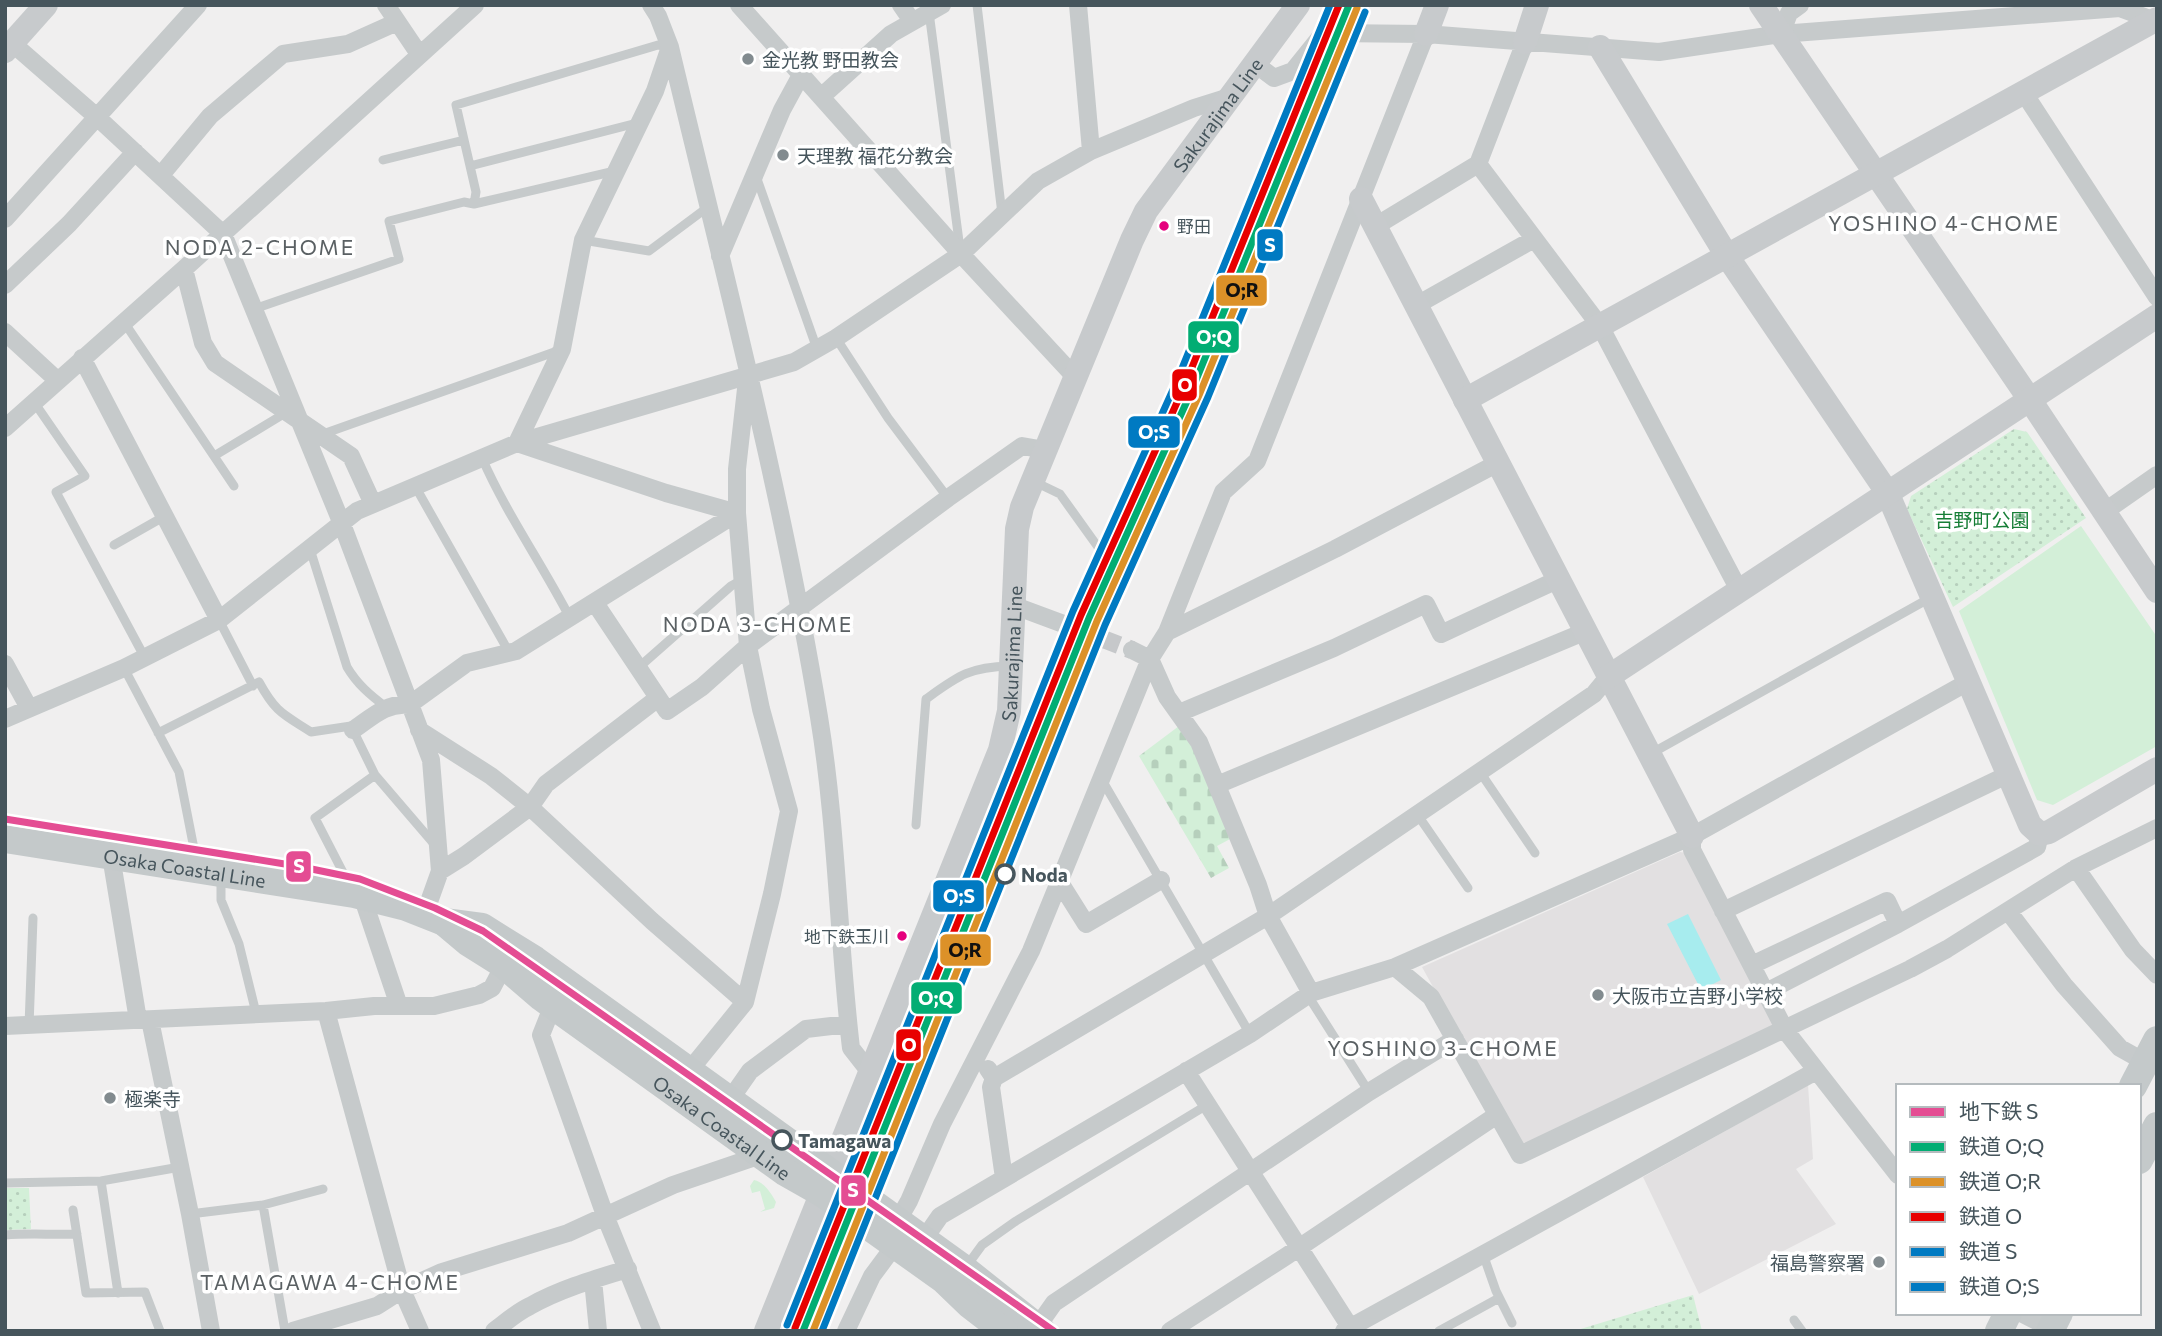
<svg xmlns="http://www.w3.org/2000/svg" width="2162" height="1336" font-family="Commissioner,'Noto Sans JP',sans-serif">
<defs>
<pattern id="cemetery-stones" width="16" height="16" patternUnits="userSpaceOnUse" patternTransform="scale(1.75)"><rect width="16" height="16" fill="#d3efd8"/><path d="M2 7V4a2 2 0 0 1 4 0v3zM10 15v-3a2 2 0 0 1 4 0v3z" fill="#b6cfbc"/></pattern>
<pattern id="park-dots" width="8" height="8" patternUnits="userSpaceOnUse" patternTransform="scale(1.75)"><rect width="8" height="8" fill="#d3efd8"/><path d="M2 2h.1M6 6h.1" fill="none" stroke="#b6cfbc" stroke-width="1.8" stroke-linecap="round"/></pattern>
</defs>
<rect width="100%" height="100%" fill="#f0efef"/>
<path fill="#e2e0e1" d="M1680 852 1686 853 1773 1023 1770 1031 1524 1151 1422 967Z
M1808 1085 1813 1159 1796 1169 1836 1224 1699 1294 1643 1177Z"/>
<path fill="#d3efd8" d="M2081 526 2157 637V746L2053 805 2037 800 1959 611Z
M754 1180C764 1182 771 1193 776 1202L774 1208 760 1212 765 1209 760 1191 752 1193 750 1186Z"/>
<path fill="url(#cemetery-stones)" d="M1179 726 1195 750 1232 838 1217 846 1229 868 1211 878 1139 756Z"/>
<path fill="url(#park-dots)" d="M2014 429 2027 432 2086 518 1953 607 1907 509 1911 496Z
M5 1188H29L31 1229 5 1230Z
M1693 1295 1702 1331H1574Z"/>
<path fill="#a7ecee" d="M1688 914 1721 980 1701 990 1667 924Z"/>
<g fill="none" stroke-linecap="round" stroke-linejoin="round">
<path stroke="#c6c8ca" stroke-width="18" stroke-dasharray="18 9" stroke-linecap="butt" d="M1077 629 1132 650"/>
<path stroke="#c6cacb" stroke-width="9" d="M977 5 1002 214
M929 12 960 249
M383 160 464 140
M470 166 637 123
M756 176 817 349
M474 204 476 192 456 105 658 45 670 47
M583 240 649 251 708 207
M254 309 399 259 389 221 464 202 474 204 615 171
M124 322 234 486
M836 338 888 418 948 498
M34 402 85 476 56 492 145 658
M323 434 560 350
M214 456 287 412
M482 458C506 513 542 564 570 618
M1035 482 1060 494 1098 547
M415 486 509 652
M114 545 165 516
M310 549 347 667C357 684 370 695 386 707
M219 620 253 686
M124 668 179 772 197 864
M638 668 731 586 742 580
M158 733 259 682C276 713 283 714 311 732L351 726 375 775 435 845
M1652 753 1930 598
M1480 772 1535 853
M1102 780 1250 1034
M1417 814 1468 888
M916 825 926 699C958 676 969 667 1010 666
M221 877V900L239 944 256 1013
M351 888 315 818 375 775
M1311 993 1312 1002 1369 1092
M29 1026 33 918
M101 1181 118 1293
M5 1183 101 1181 180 1167
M263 1205 285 1331
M73 1210 86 1293 145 1292 160 1331
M190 1214 263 1205 323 1189
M5 1235C30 1233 52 1235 77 1234
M1483 1254 1496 1291 1512 1323
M966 1267 982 1245 1016 1221 1207 1105
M1794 1320 1802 1331
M1439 1331 1499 1298"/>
<path stroke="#c6cacb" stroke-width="18" d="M386 5 419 54
M651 5 658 16 670 47C723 270 782 492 819 717 837 826 838 938 851 1048L869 1071
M739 5 961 254 1076 378
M901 5 912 21
M1078 5 1091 151
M1781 34 1789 13 1800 5
M12 43 98 118 223 234 342 524 431 760 440 871 425 913
M1252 68 1262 69 1274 78 1293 71 1322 35 1331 33 1426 34 1659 52 1781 34 2120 8 2155 21
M2024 93 2157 297
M821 97 891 34 942 5
M1478 164 1600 326 1739 590
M161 175 210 116 283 54 348 44 397 22
M5 219 198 5
M1374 227 1478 164 1525 42
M720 256 782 110 801 75
M184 269 203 343 215 363 351 456 373 504
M5 285 69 224 135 152
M1415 306 1534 239
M5 332 57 380
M82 358 219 620
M5 428 184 269 475 5
M517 443 562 349 583 240 655 91 670 47
M517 443 666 493 737 513
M2104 512 2157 475
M595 603 667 711 702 687 748 646 948 498 1022 446 1045 450
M1015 606 1077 629
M1167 632 1335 549 1498 463
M1132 650 1150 659 1167 697 1199 742 1258 885 1268 916 1311 993
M5 664 29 708
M1179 713 1334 648 1426 604 1441 634 1557 580
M5 719 124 668 219 620 357 511 517 443 794 362 836 338 961 254 1038 181 1091 151 1194 108 1229 97
M353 730C371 718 386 702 409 705L467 663 516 651 737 513
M419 730 491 776 530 807 652 921 745 1002
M1217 785 1584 632
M1692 836V850L1785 1030 1898 1175
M111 856 138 1020
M2076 868 2133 950 2157 975
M440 871 464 856 530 807 546 784 658 698
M1059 881 1086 924 1161 880
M362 896 399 1006
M1723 911 2007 775
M2008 911 2064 985 2120 1048 2145 1062
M1752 965 1887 901 1898 924
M1395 967 1431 997 1520 1155 1910 969 1947 949 2076 868 2157 828
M1766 992 1898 924 2037 847 2040 834
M553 1005 541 1035 606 1218 652 1331
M326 1011 402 1290 420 1331
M150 1020 190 1214 211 1331
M5 1026 326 1011 374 1006H434L479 995 492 988 504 965
M988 1069 994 1078 991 1087 1004 1178
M689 1071 745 1002 772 894 789 811 761 709 748 646 737 513V469L746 389
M1186 1071 1350 1327
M994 1078 1268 916 1594 694 1608 677
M729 1101 750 1071 806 1029 848 1024
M898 1220 909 1201 942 1124 1031 951 1150 659 1167 632 1223 492 1257 461 1426 34
M924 1239 940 1216 1250 1034 1311 993 1395 967 1692 836 1968 682
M593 1280 598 1331
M2021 1313 2056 1331
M293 1331 377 1306 402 1290 442 1272 568 1233 673 1185 761 1155
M494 1331C506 1322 517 1312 530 1306 560 1289 595 1279 628 1269
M846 1331 872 1276 895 1245
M1037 1331V1327L1054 1303 1369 1092 1455 1039
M1170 1331 1285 1257 1497 1115
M1344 1331 1816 1071"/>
<g stroke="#c7cacc" stroke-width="24">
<path d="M1761 5 2030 400 2157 591"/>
<path d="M1426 34 1437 5"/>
<path d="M1525 42 1537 5"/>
<path d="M1600 47 1727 256 1887 492 2030 825 2040 834 2049 832 2157 769"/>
<path d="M5 51 46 5"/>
<path d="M1361 199 1692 836"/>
<path d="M1465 400 2157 19"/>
<path d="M1608 677 2157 316"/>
<path id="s1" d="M766 1331 1000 750 1009 711 1017 529 1022 507 1132 240 1146 211 1298 5"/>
</g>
<g stroke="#c4c9ca" stroke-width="28">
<path id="s2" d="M5 839 354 894 406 907 444 922 482 927 535 960 959 1265 1042 1331"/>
<path id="s3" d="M444 922 469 943 504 965 541 997 761 1155 785 1172 822 1193 943 1279 970 1305 1004 1331"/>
<path d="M2133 1086 2157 1040"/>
<path d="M2139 1160 2157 1126"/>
<path d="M1999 1331 2008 1313"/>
<path d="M2050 1331 2059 1313"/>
</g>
<g stroke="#fff" stroke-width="12">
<path id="rail-1" d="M803 1331 1089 618 1192 390 1349 5"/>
</g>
<g stroke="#fff" stroke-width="12">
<path id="rail-2" d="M813 1331 1097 621 1200 393 1357 8"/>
</g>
<g stroke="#fff" stroke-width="12">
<path id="rail-3" d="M795 1328 1081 615 1184 387 1339 5"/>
</g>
<g stroke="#fff" stroke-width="12">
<path id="rail-4" d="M822 1331 1105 625 1208 397 1365 12"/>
</g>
<g stroke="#fff" stroke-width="12">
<path id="rail-5" d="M787 1325 1073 611 1176 383 1330 5"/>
</g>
<use href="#rail-1" stroke="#02ad73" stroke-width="7"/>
<use href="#rail-2" stroke="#dc9128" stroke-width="7"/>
<use href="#rail-3" stroke="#e80000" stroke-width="7"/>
<use href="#rail-4" stroke="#007ac2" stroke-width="7"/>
<use href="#rail-5" stroke="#007ac2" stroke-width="7"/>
<g stroke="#fff" stroke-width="12">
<path id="metro-1" d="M5 819 297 866 360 879 435 908 483 931 1054 1331"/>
</g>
<use href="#metro-1" stroke="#e44d93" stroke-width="7"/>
</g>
<g fill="#828b8f" stroke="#fff" stroke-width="2.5">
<circle cx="748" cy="59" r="7"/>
<circle cx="783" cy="155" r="7"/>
<circle cx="1598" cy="995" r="7"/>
<circle cx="110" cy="1098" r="7"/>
<circle cx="1879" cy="1262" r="7"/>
</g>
<g fill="#e5007d" stroke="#fff" stroke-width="2.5">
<circle cx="1164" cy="226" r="6"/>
<circle cx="902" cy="936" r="6"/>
</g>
<g fill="#fff" stroke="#46555c" stroke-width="3.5">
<circle cx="1005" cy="874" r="9"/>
<circle cx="782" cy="1140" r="9"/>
</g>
<g text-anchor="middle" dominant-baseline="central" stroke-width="7" stroke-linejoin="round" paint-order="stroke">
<g font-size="17" fill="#46555c" stroke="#fff" text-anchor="start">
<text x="1177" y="226">野田</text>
<text x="889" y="936" text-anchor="end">地下鉄玉川</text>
</g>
<g font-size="19" fill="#46555c" stroke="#fff" text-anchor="start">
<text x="762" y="59">金光教 野田教会</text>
<text x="797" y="155">天理教 福花分教会</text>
<text x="1612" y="995">大阪市立吉野小学校</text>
<text x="124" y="1098">極楽寺</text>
<text x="1865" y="1262" text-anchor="end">福島警察署</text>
</g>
<g font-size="19" fill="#46555c" stroke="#fff">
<text stroke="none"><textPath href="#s1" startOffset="1312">Sakurajima Line</textPath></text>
<text stroke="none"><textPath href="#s1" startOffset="724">Sakurajima Line</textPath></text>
<text stroke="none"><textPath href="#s2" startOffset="182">Osaka Coastal Line</textPath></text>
<text stroke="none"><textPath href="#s3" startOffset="346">Osaka Coastal Line</textPath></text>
</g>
<g font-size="19" fill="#167e36" stroke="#fff">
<text x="1982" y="519">吉野町公園</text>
</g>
<g font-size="19" font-weight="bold" fill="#46555c" stroke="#fff" text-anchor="start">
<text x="1021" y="874">Noda</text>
<text x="798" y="1140">Tamagawa</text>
</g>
<g font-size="21" letter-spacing="2" fill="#5a6063" stroke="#fff">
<text x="1944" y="222">YOSHINO 4-CHOME</text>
<text x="260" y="246">NODA 2-CHOME</text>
<text x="758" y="623">NODA 3-CHOME</text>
<text x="1443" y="1047">YOSHINO 3-CHOME</text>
<text x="330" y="1281">TAMAGAWA 4-CHOME</text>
</g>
</g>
<g stroke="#fff" stroke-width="2.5">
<rect x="1256" y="228" width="28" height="34" rx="7" fill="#007ac2"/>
<rect x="1215" y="274" width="53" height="33" rx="7" fill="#dc9128"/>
<rect x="1187" y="320" width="53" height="34" rx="7" fill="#02ad73"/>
<rect x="1171" y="368" width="27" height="34" rx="7" fill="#e80000"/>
<rect x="1127" y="415" width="54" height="34" rx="7" fill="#007ac2"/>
<rect x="285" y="850" width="27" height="33" rx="7" fill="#e44d93"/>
<rect x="932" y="879" width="53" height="34" rx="7" fill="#007ac2"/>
<rect x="939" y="933" width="53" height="34" rx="7" fill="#dc9128"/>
<rect x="910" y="981" width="53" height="34" rx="7" fill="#02ad73"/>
<rect x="895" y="1028" width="27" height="34" rx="7" fill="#e80000"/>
<rect x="840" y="1174" width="27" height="33" rx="7" fill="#e44d93"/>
</g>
<g font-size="19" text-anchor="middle" font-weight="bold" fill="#fff">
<text x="1270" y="252">S</text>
<text x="1214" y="344">O;Q</text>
<text x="1185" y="392">O</text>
<text x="1154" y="439">O;S</text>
<text x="299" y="873">S</text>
<text x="959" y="903">O;S</text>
<text x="936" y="1005">O;Q</text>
<text x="909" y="1052">O</text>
<text x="853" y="1197">S</text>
</g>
<g font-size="19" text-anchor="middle" font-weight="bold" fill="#111">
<text x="1242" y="297">O;R</text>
<text x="965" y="957">O;R</text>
</g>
<rect width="2162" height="1336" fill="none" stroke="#46555c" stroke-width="14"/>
<rect x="1896" y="1084" width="245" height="231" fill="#ffffff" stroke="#b5bbbe" stroke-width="2"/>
<rect x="1910" y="1107" width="35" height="10" fill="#e44d93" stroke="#b5bbbe" stroke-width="2"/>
<text x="1959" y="1119" font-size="21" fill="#46555c">地下鉄 S</text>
<rect x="1910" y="1142" width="35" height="10" fill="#02ad73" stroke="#b5bbbe" stroke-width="2"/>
<text x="1959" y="1154" font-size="21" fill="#46555c">鉄道 O;Q</text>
<rect x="1910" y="1177" width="35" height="10" fill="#dc9128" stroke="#b5bbbe" stroke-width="2"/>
<text x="1959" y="1189" font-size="21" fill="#46555c">鉄道 O;R</text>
<rect x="1910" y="1212" width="35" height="10" fill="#e80000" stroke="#b5bbbe" stroke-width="2"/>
<text x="1959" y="1224" font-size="21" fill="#46555c">鉄道 O</text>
<rect x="1910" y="1247" width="35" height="10" fill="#007ac2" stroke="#b5bbbe" stroke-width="2"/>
<text x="1959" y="1259" font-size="21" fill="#46555c">鉄道 S</text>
<rect x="1910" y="1282" width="35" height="10" fill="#007ac2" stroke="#b5bbbe" stroke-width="2"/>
<text x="1959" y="1294" font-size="21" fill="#46555c">鉄道 O;S</text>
</svg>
